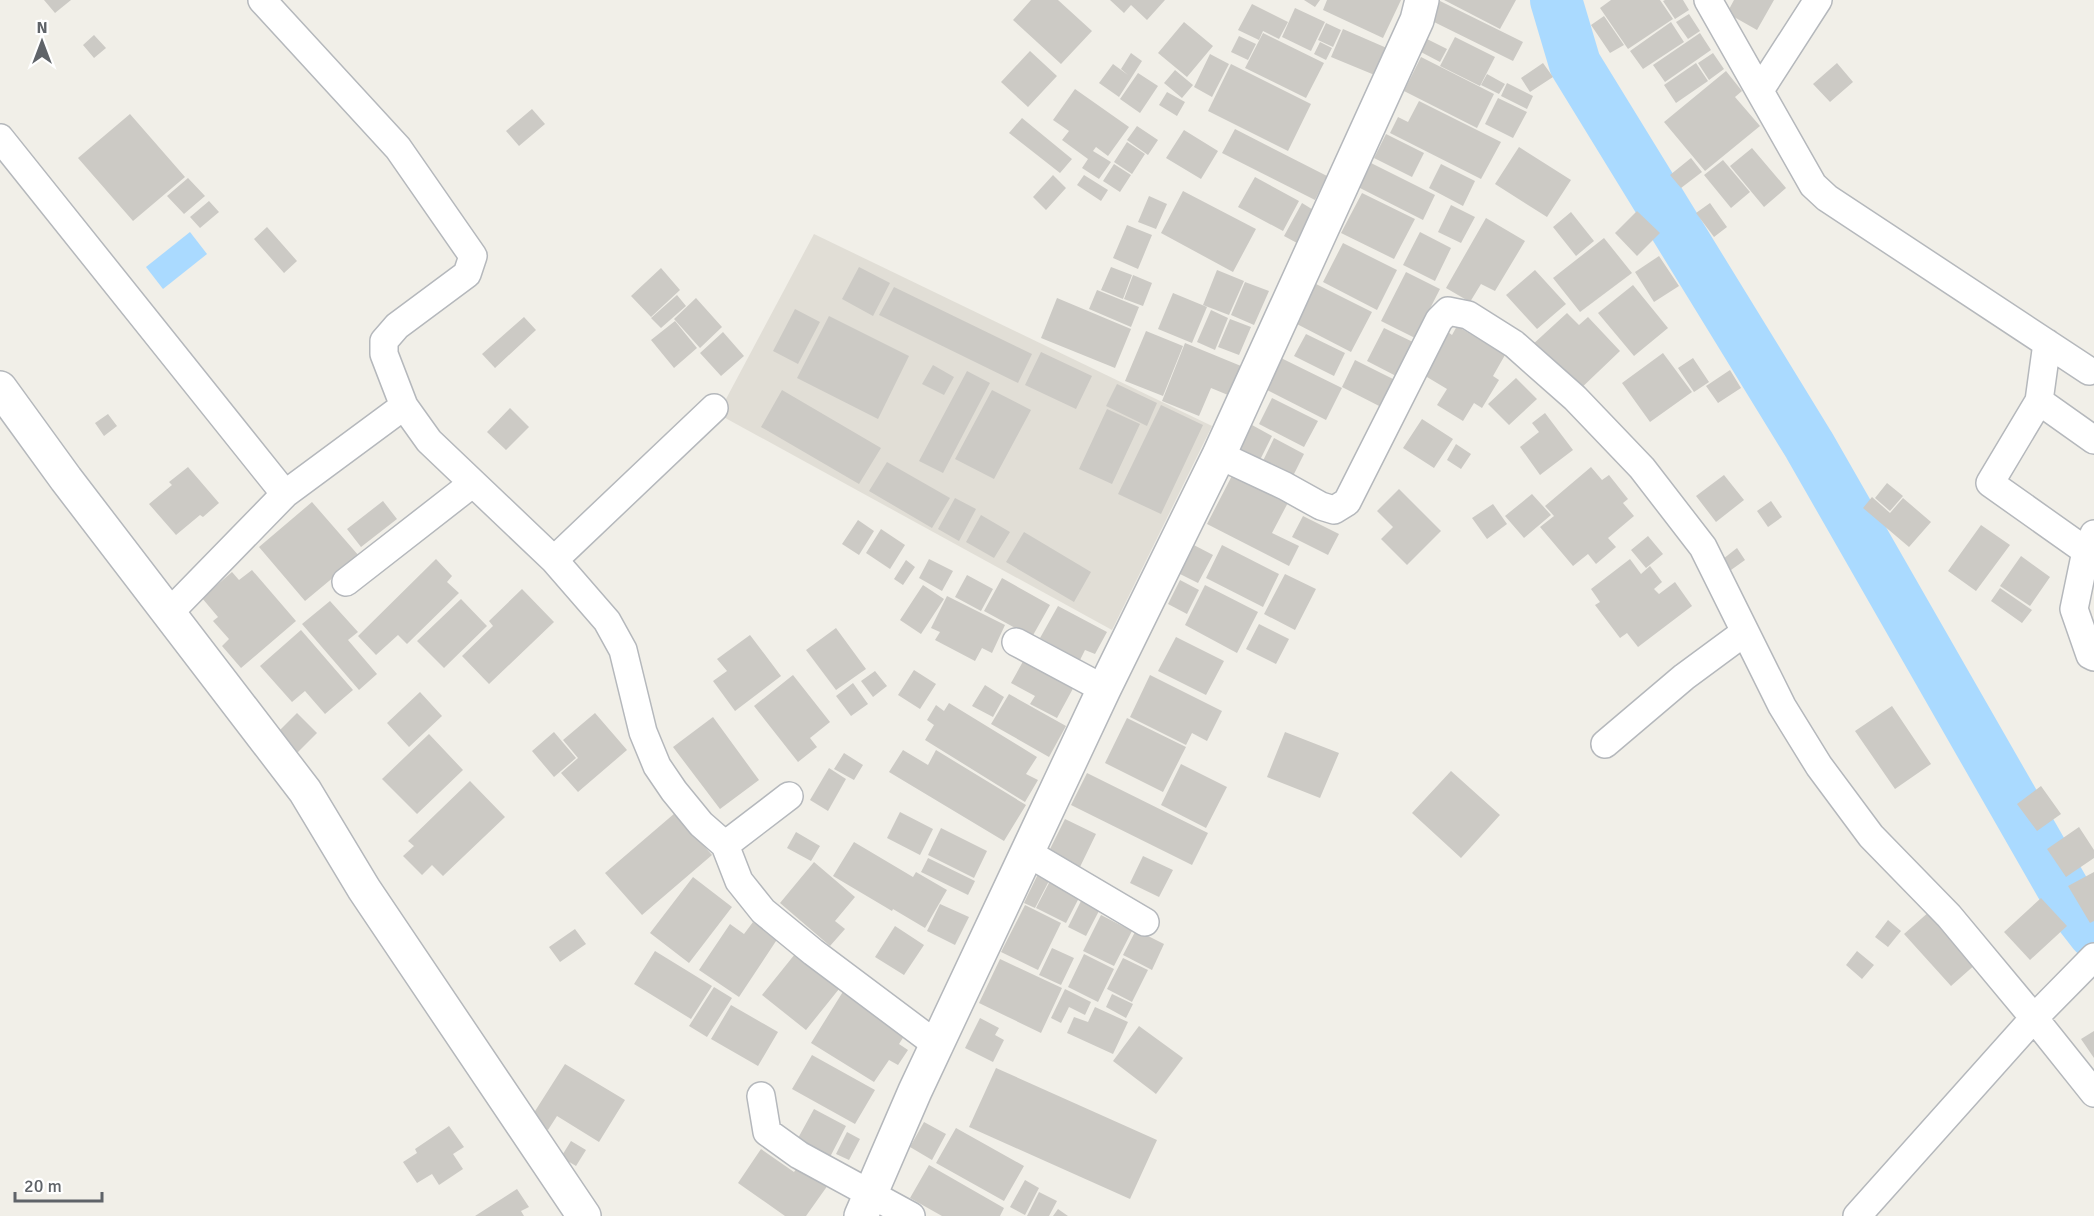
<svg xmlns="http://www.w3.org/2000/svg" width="2094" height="1216" font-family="Signika,sans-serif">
<rect width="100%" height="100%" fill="#f1efe8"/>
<path fill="#e1ded6" d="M814 234 1212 426 1112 630 718 414Z"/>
<path fill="#aadaff" d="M190 232 207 254 163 289 146 267Z"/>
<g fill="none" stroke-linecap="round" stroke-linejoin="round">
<path stroke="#aadaff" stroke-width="52" d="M1556 0 1575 64 1809 445 2073 906 2094 933"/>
</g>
<path fill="#cccac5" d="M44 0H71L55 13Z
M1031 0H1058L1092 31 1061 64 1013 20Z
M1110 0H1165L1147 20 1131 5 1124 13Z
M1304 0H1320L1315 7Z
M1327 0H1401L1383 38 1323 10Z
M1444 0H1516L1500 29Z
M1611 0H1660L1673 19 1628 49 1600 8Z
M1665 0H1683L1689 10 1675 19 1663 1Z
M1734 0H1774L1757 30 1727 13Z
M1440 1 1523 42 1513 61 1430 20Z
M1252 4 1288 22 1279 39 1263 31 1259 40 1238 30Z
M1295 8 1325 22 1311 51 1282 37Z
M1689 14 1700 31 1688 39 1676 22Z
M1604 16 1624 45 1610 53 1591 25Z
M1184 22 1213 46 1187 77 1158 53Z
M1671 22 1684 42 1643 69 1630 51Z
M1326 23 1341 30 1333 47 1318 40Z
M1343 29 1389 49 1377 76 1331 57Z
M1263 33 1324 63 1306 98 1245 68Z
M1700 33 1711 50 1665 82 1653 65Z
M94 35 106 48 94 58 83 45Z
M1239 36 1256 44 1248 60 1231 52Z
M1455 37 1495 57 1480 86 1440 66Z
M1425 38 1447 49 1440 62 1419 51Z
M1320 42 1332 48 1326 60 1314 54Z
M1030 51 1057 76 1028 107 1001 82Z
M1131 53 1142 61 1119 97 1099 83 1113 64 1128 75 1121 69Z
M1713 53 1724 69 1709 80 1698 63Z
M1210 54 1229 64 1212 97 1194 87Z
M1421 57 1494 94 1477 128 1404 91Z
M1543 63 1553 77 1530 92 1521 78Z
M1696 63 1708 81 1676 103 1664 85Z
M1837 63 1853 82 1830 102 1813 84Z
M1231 64 1311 104 1288 151 1208 111Z
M1175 70 1193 85 1182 98 1164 83Z
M1726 71 1742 91 1735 97 1760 126 1705 171 1664 122Z
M1138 73 1158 86 1140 113 1120 99Z
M1487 74 1505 84 1499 94 1481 85Z
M1507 83 1533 96 1527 109 1501 96Z
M1075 89 1129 127 1108 156 1096 147 1093 151 1111 162 1099 179 1082 168 1088 159 1062 140 1069 131 1053 120Z
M1167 92 1185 102 1177 116 1159 105Z
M1498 98 1527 112 1513 138 1485 124Z
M1419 101 1501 142 1481 179 1390 133 1398 117 1408 122Z
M532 109 545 124 519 146 506 131Z
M130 114 185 177 133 221 78 158Z
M1022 118 1072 159 1060 173 1009 133Z
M1137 126 1158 140 1148 155 1127 140Z
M1235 129 1327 176 1315 200 1222 153Z
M1184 130 1218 151 1201 179 1166 158Z
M1386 134 1424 153 1412 177 1374 158Z
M1127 142 1145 154 1132 174 1114 162Z
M1519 147 1571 180 1547 217 1495 184Z
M1752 148 1786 188 1764 207 1730 166Z
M1691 158 1702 172 1681 188 1670 175Z
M1723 160 1750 192 1731 208 1704 175Z
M1371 163 1435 195 1423 220 1358 187Z
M1114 164 1131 175 1120 192 1103 181Z
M1441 164 1475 181 1463 206 1429 188Z
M1053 175 1066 188 1046 210 1033 197Z
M1084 175 1108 190 1101 201 1077 185Z
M1255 177 1299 201 1283 231 1238 207Z
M188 178 205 196 184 214 167 196Z
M1183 191 1256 229 1233 272 1161 233Z
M1362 193 1415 219 1394 259 1341 233Z
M1149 196 1167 204 1156 229 1138 222Z
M209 201 219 212 200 228 190 217Z
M1302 203 1315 211 1297 243 1284 236Z
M1710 203 1727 227 1714 237 1696 213Z
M1451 205 1475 217 1461 243 1438 232Z
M1637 211 1660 233 1637 256 1615 233Z
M1571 212 1594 241 1576 256 1553 227Z
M1486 218 1525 241 1495 291 1481 284 1470 302 1446 288Z
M1127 225 1152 235 1138 269 1113 258Z
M267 227 297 261 284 273 254 239Z
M1420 232 1451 248 1435 281 1403 265Z
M1604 238 1632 273 1580 312 1553 278Z
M1343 243 1397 270 1377 310 1323 282Z
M1659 256 1679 286 1654 302 1635 272Z
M859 267 890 283 873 316 842 299Z
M1111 267 1132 275 1123 299 1101 290Z
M661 268 680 290 651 317 631 296Z
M1217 270 1244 281 1229 315 1203 305Z
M1535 270 1566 304 1537 329 1506 295Z
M1406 272 1440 289 1415 338 1381 321Z
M1133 275 1152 283 1143 306 1124 299Z
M1245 282 1269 291 1254 325 1231 315Z
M1314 283 1372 312 1351 352 1293 322Z
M1633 285 1668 328 1634 356 1598 313Z
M894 287 1032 354 1018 383 879 315Z
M1097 290 1139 307 1131 327 1089 309Z
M1173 293 1207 307 1192 343 1158 329Z
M677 295 686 306 661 328 651 318Z
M696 298 722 327 700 348 674 319Z
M1057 298 1131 329 1115 368 1041 338Z
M795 309 820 322 798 364 773 351Z
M1211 310 1228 318 1215 350 1197 342Z
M1567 313 1579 325 1588 317 1620 351 1576 393 1531 346Z
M829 316 909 356 878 419 797 378Z
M524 317 536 330 495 368 482 354Z
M1230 319 1251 327 1239 355 1218 347Z
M675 321 697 348 674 368 651 340Z
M1457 326 1505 355 1493 376 1499 380 1482 408 1474 403 1463 421 1437 405 1447 389 1422 374 1448 332 1452 335Z
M1384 328 1415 343 1398 377 1367 361Z
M1146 331 1183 346 1163 396 1125 381Z
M723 332 744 356 721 376 700 353Z
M1306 334 1345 353 1334 376 1294 356Z
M1185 343 1241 366 1228 395 1211 388 1199 416 1162 401Z
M1041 352 1092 376 1076 409 1025 385Z
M1663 353 1692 392 1650 422 1622 383Z
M1281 358 1342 388 1326 420 1265 389Z
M1693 358 1709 382 1694 392 1678 368Z
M1355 360 1397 381 1383 408 1342 387Z
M933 365 954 377 944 395 922 384Z
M1730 370 1741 388 1718 403 1706 386Z
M967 371 990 383 943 473 919 461Z
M1516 378 1537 399 1509 425 1488 404Z
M1117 384 1157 403 1147 426 1106 406Z
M782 390 881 448 859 484 761 427Z
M992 390 1031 410 994 479 955 459Z
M1272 398 1318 421 1304 447 1259 424Z
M1161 405 1203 425 1161 514 1118 494Z
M510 408 529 427 506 450 487 432Z
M1107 409 1140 424 1112 484 1079 469Z
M1545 413 1573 450 1540 475 1520 447 1539 432 1532 423Z
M108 414 117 426 104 436 95 423Z
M1422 419 1453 439 1434 468 1403 448Z
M1252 425 1272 436 1258 464 1237 453Z
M1274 438 1304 454 1290 482 1260 467Z
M1456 444 1471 454 1461 469 1447 460Z
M887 462 950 498 932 528 869 491Z
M1237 466 1292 495 1272 533 1299 546 1289 566 1207 524Z
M188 467 219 503 203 517 200 515 176 535 149 504 172 485 169 482Z
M1591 467 1602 480 1609 475 1628 499 1623 503 1634 516 1608 538 1616 547 1596 564 1588 554 1573 566 1540 527 1554 516 1545 506Z
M1724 475 1744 500 1716 522 1696 496Z
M1887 483 1903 496 1890 511 1875 498Z
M1399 489 1441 531 1407 565 1381 539 1393 527 1377 511Z
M1532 494 1551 515 1524 538 1505 516Z
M1872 497 1890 513 1903 498 1931 522 1909 547 1863 508Z
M955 498 976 509 959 541 938 529Z
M383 501 397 519 361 547 347 529Z
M1771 501 1782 517 1768 527 1757 511Z
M312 502 359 556 305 601 259 547Z
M1493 504 1507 524 1487 539 1472 518Z
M981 515 1010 532 994 558 966 542Z
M1303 516 1339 534 1328 555 1292 537Z
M858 520 874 531 859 555 842 544Z
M1981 525 2010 545 1976 591 1948 571Z
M881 529 905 545 890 569 866 553Z
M1024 532 1091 572 1074 602 1006 562Z
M1648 536 1663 554 1646 568 1631 550Z
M1190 543 1213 555 1198 583 1176 572Z
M1222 545 1279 574 1263 607 1206 578Z
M1737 548 1745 560 1731 570 1723 559Z
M2021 556 2050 577 2030 606 2000 586Z
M436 559 452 576 447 582 459 593 407 644 398 635 376 655 358 636Z
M929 559 953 571 942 591 919 578Z
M1630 559 1641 574 1650 566 1662 582 1654 589 1659 594 1675 582 1692 606 1638 647 1627 633 1620 638 1595 605 1600 602 1591 589Z
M906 560 915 567 903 585 894 579Z
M252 570 296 621 241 668 222 646 229 639 213 621 218 617 202 598 232 572 239 580Z
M1285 574 1316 589 1295 630 1264 614Z
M967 575 993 589 981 611 955 597Z
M1002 578 1050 605 1032 637 984 611Z
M1180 580 1199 590 1187 614 1168 604Z
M923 585 944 599 921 634 900 620Z
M1205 585 1258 612 1237 653 1185 625Z
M2000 588 2032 610 2022 623 1991 601Z
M522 589 554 622 489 684 462 656 493 626 489 621Z
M947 596 1005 625 992 653 982 648 975 661 935 640 940 632 931 628Z
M461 599 487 626 444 668 417 641Z
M330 601 358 632 348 640 377 674 359 690 302 624Z
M1058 606 1107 632 1095 654 1085 650 1080 660 1040 638Z
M1259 624 1289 639 1276 664 1246 649Z
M836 628 866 669 836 690 806 650Z
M301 630 353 690 325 714 305 691 292 702 260 666Z
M750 635 781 676 735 711 713 681 727 671 717 659Z
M1176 637 1224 661 1206 695 1158 671Z
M1026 656 1076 683 1057 718 1030 704 1035 696 1011 683Z
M914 670 936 684 920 709 898 695Z
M875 671 887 686 873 697 861 681Z
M793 675 830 722 810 738 817 747 798 762 754 706Z
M1150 675 1222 711 1207 741 1192 733 1186 745 1130 717Z
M853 683 868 704 851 716 836 696Z
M985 685 1004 697 993 717 972 706Z
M420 692 442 716 409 747 387 723Z
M1009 694 1066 726 1049 757 991 724Z
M949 703 1037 757 1026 774 1038 780 1025 802 925 740 934 725 927 720 936 705 944 711Z
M1892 706 1931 764 1895 789 1855 731Z
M297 713 317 733 296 754 277 733Z
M595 713 627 750 578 792 561 773 578 758 563 740Z
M713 717 759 780 720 809 673 747Z
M1127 718 1186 747 1163 792 1105 763Z
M554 732 576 758 554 777 532 751Z
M1285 732 1339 753 1320 798 1267 777Z
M429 734 463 770 417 814 382 779Z
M903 750 928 765 936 750 1026 805 1004 841 889 772Z
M844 753 863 765 854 780 834 769Z
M1181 764 1227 787 1206 828 1161 805Z
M829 768 846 779 828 811 810 800Z
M1451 771 1500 815 1461 858 1412 813Z
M1087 773 1208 833 1192 865 1071 805Z
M470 781 505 817 443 876 432 865 422 875 403 856 414 846 408 841Z
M2041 786 2061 814 2037 831 2017 804Z
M900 812 933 829 920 855 887 838Z
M675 813 712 855 642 915 605 873Z
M1065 819 1096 834 1079 869 1048 853Z
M2079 827 2094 850V858L2066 877 2047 849Z
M941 828 987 851 974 878 928 855Z
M796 832 820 846 811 861 787 848Z
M854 842 913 877 916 872 947 890 925 928 893 909 892 911 833 876Z
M1143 856 1173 870 1159 897 1130 883Z
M928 858 975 881 968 895 921 872Z
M814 862 855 897 835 921 845 929 830 946 780 903Z
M1039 872 1051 877 1035 908 1024 903Z
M2094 872V921L2090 923 2068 886Z
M693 877 732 907 689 963 650 933Z
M1051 879 1081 894 1066 923 1036 908Z
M1083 897 1101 907 1086 936 1068 927Z
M2041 898 2067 926 2030 960 2004 932Z
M940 904 969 917 955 945 927 931Z
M1025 905 1061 923 1038 970 1001 952Z
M1930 911 1977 963 1951 986 1904 934Z
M1101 915 1132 931 1114 966 1083 951Z
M1888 920 1901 931 1888 947 1875 937Z
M753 922 778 938 739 997 699 970 730 924 744 934Z
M895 926 924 945 904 975 875 957Z
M575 929 586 944 560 962 549 947Z
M1136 930 1164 944 1152 970 1123 955Z
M1052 948 1074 958 1061 985 1039 975Z
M655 951 712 986 691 1019 634 984Z
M1857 951 1874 965 1862 979 1846 965Z
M795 954 839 989 806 1030 762 995Z
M1084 954 1114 969 1098 1002 1068 987Z
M1123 958 1148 970 1132 1002 1107 989Z
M1000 959 1062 988 1041 1033 979 1003Z
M714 987 732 998 707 1037 689 1026Z
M1065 989 1091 1002 1085 1015 1069 1007 1061 1023 1051 1018Z
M844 990 908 1030 899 1044 908 1050 898 1065 889 1060 874 1082 811 1043Z
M1112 994 1133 1004 1126 1018 1106 1007Z
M731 1005 778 1032 758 1066 711 1039Z
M1095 1007 1128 1022 1113 1054 1067 1033 1074 1017 1088 1022Z
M980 1018 999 1028 995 1035 1004 1040 993 1062 965 1048Z
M1139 1026 1183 1058 1156 1094 1113 1061Z
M2094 1031V1058L2081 1039Z
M812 1055 875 1090 855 1124 792 1089Z
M565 1064 625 1100 599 1142 557 1116 548 1130 530 1119Z
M996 1068 1157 1140 1130 1199 969 1127Z
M814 1109 846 1126 830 1157 797 1140Z
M924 1122 946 1134 932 1160 910 1147Z
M449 1126 464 1147 453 1154 463 1169 439 1185 432 1174 417 1183 403 1162 417 1153 415 1149Z
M956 1128 1024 1166 1004 1201 936 1163Z
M847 1132 860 1139 849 1160 836 1154Z
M571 1141 586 1150 576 1166 561 1157Z
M761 1149 794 1172 799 1165 828 1185 806 1216H785L738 1183Z
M929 1165 1004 1208 1000 1216H942L910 1198Z
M1025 1180 1039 1188 1025 1215 1010 1207Z
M517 1189 529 1207 521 1211 524 1216H475Z
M1039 1192 1057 1201 1049 1216H1027Z
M1058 1209 1068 1216H1053Z"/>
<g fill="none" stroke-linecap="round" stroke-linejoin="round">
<g stroke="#b5b8bc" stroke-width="30">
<path id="minor" d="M262 0 398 148 473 256 467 274 397 326 384 341V354L404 406 429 441 554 560 607 621 623 650 643 732 657 766 674 791 701 824 725 845 739 881 763 911 813 952 937 1045
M1708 0 1813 185 1827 198 2089 371
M1760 90 1818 0
M0 138 285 494
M2047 343 2039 401 1990 483 2086 551 2094 534
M2039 401 2094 440
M1219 455 1285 486 1321 506 1334 510 1347 502 1439 320 1448 311 1468 315 1514 344 1575 398 1642 468 1703 547 1782 706 1819 766 1871 836 1949 916 2034 1018 2094 1093
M2086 551 2074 609 2090 655 2094 657
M554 560 714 408
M346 582 473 483
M169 613 285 494 404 406
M1016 642 1104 689
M1605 744 1684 677 1745 632
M725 845 789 796
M1028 853 1145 922
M761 1096 767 1132 799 1155 911 1216
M1857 1216 2034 1018 2094 957"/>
</g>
<g stroke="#b5b8bc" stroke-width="36">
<path id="tertiary" d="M0 388 66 479 305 791 364 889 584 1216
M861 1216 915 1091 1104 689 1219 455 1417 20 1422 0"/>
</g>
<use href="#minor" stroke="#fff" stroke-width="27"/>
<use href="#tertiary" stroke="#fff" stroke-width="33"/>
</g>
<g transform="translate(42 42)" stroke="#ffffff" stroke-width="4.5" paint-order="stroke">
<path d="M0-4.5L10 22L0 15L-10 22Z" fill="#5f6368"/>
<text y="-9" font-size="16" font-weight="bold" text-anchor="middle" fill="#5f6368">N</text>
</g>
<path d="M15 1192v9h87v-9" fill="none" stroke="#5f6368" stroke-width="3"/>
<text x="24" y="1192" font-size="18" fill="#5f6368" stroke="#ffffff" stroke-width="4.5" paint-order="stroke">20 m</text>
</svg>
